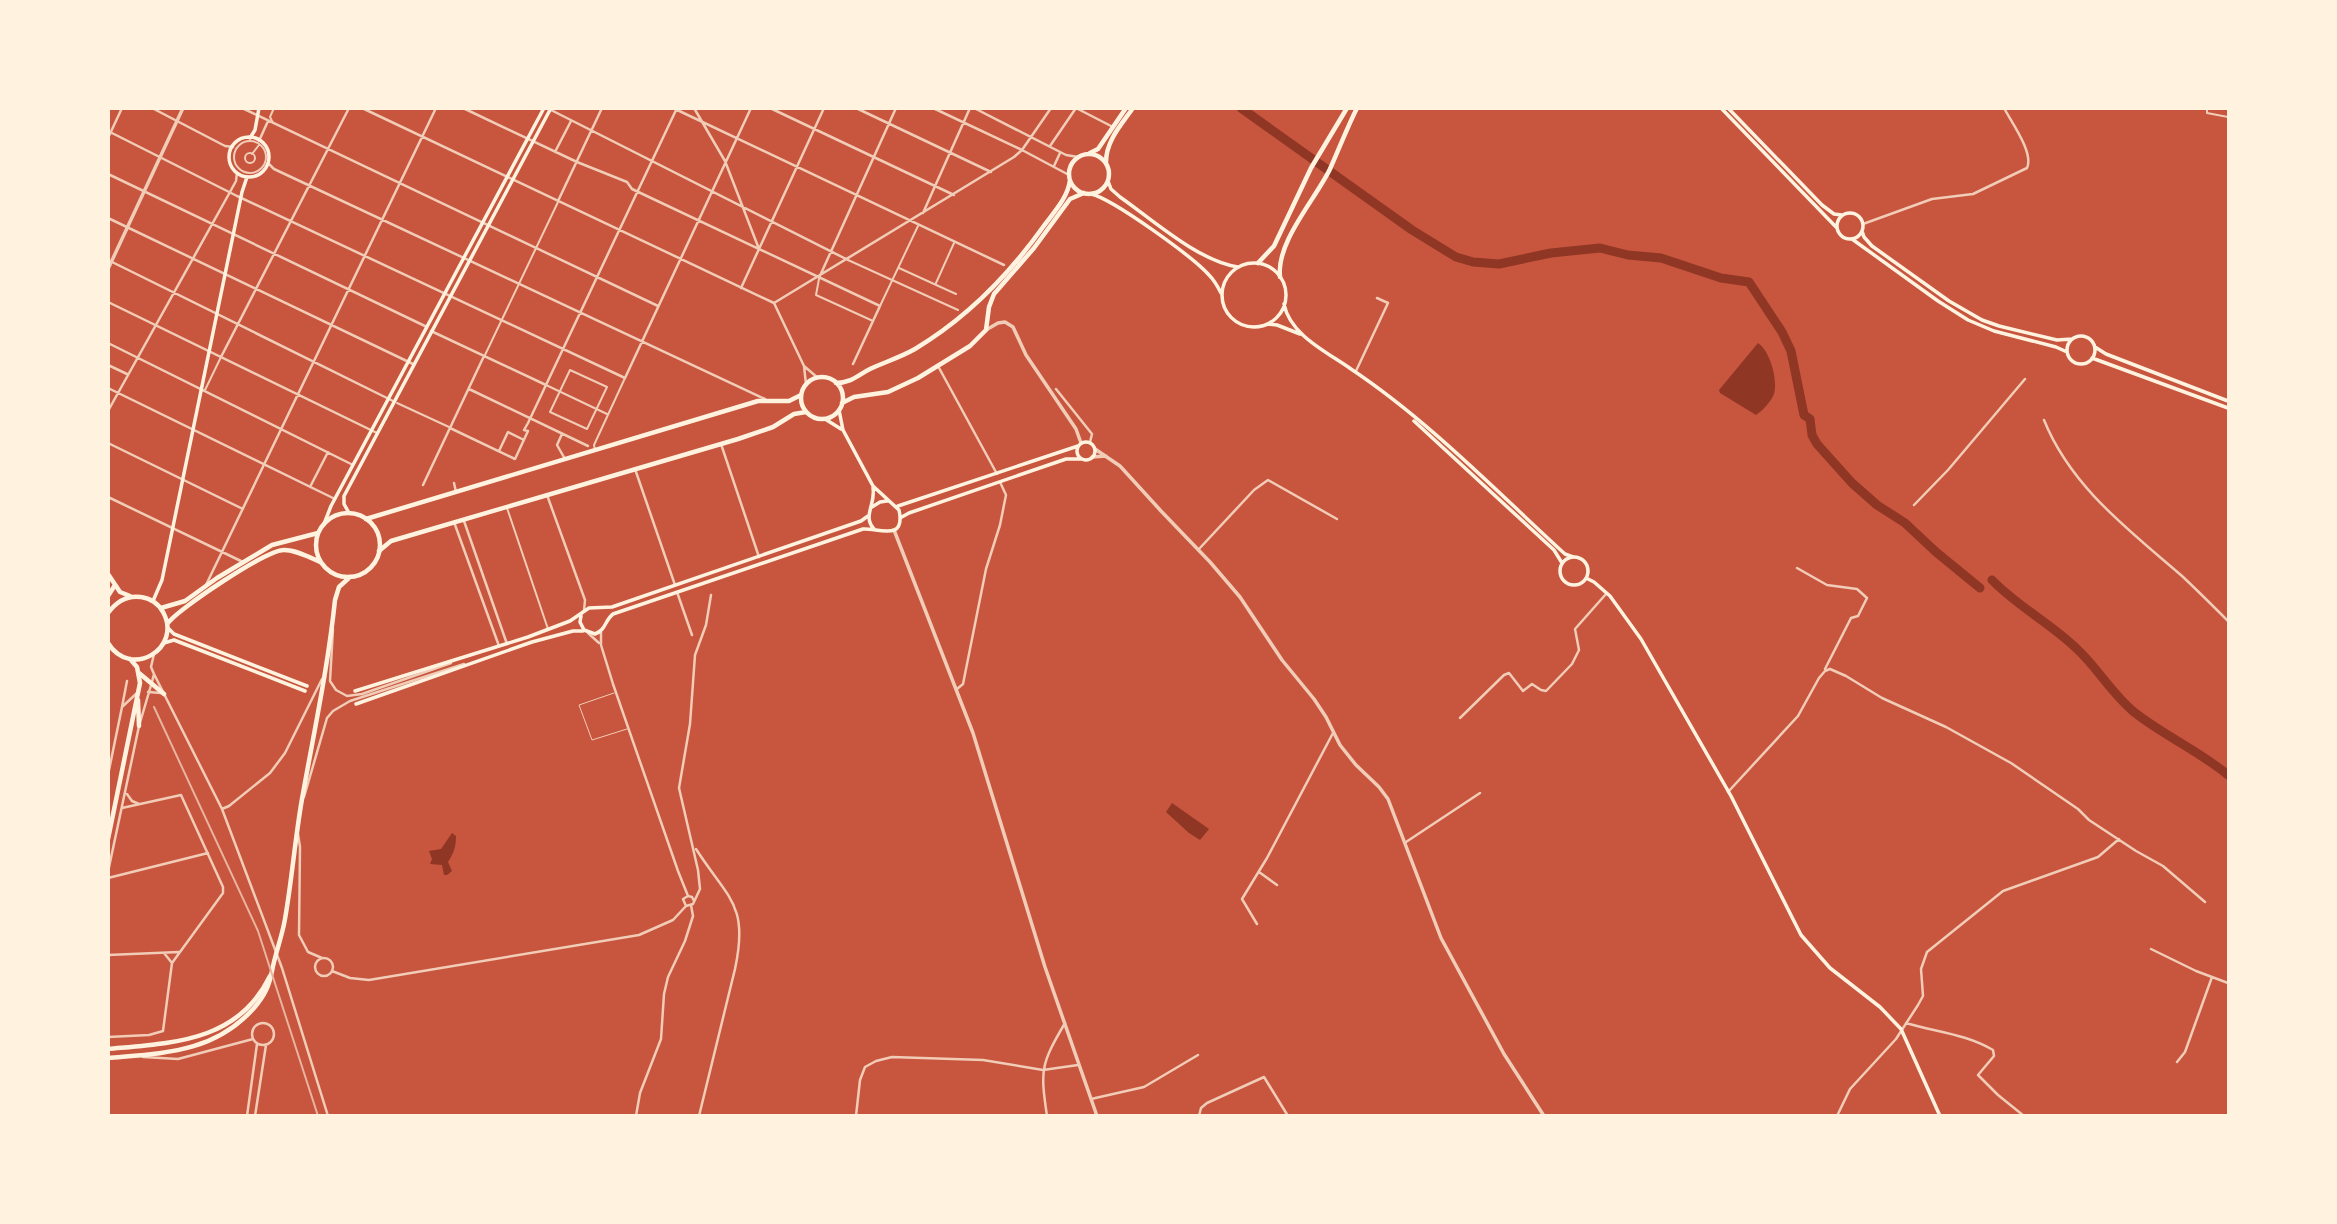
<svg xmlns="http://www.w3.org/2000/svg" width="2337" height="1224" font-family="'DM Sans',sans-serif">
<rect width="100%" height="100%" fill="#c8553d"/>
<path fill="#8f3625" d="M1758 343C1770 351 1778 379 1774 394 1771 402 1762 411 1756 415L1720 393 1719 390Z
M1172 803 1209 829 1200 840 1189 833 1166 812Z
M452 833 456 836C456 846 454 853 448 862L452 871 447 875H444L442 865 430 864 432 859 429 851 441 849Z"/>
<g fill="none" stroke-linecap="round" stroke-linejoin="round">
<path stroke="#8f3625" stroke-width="9" d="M1241 108 1412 230 1456 257 1473 262 1499 264 1551 253 1600 248 1628 255 1661 258 1721 278 1749 282 1782 332 1791 351 1804 415 1810 419 1812 435 1817 444 1852 483 1877 505 1905 523 1936 552 1980 588
M1992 580C2017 606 2050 623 2076 648 2097 667 2111 693 2134 712 2163 735 2199 751 2228 775"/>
<path stroke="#f1ccb7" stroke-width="1" d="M614 693 579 705 592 740 627 729"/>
<path stroke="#f1ccb7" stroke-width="2" d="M2207 108V113L2228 117
M273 123 270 117 274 108
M234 157a16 16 0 1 1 32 0a16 16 0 1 1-32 0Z
M245 158a5 5 0 1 1 10 0a5 5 0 1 1-10 0Z
M252 154 259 145
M848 260 958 310
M899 268 956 294
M819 279 816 295 873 321
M936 283 954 243
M880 306 918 226
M485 355 558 202
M570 370 607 387 587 429 550 412Z
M546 385 607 414
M205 390 221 357
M397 403 449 427
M595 450 594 445 625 378
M507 508 548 629"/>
<path stroke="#f1ccb7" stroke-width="2.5" d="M152 108 225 146 233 147
M242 108 658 306
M362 108 774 303
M463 108 577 162 627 182 632 189 880 306 853 364
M673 108 1004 265
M694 108 725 161 759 249
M770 108 954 195
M856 108 991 172
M933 108 1022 150 1069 175
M974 108 1066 155 1078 157
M1076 108 1113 127
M551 110 848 260
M108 131 237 196 625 378 751 108
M108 138 122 108
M259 141 268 121
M1050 146 1076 108
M555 152 571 121
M268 163 274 169 765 399
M1054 166 1060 153
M108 174 427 327
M558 201 602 108
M923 213 970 108
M108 218 413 364
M1863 224 1932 199 1973 194 2027 168C2034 153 2012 123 2004 108
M108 260 393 401
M819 278 896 108
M741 288 824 108
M108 302 377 433
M774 303 1014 157 1022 150 1051 108
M774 303 804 366 806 384
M431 331 546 385
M108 343 353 465
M221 357 349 108
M108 365 127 374
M804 366 818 378
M938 366 997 474
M1356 371 1388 303 1377 298
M108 388 335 499
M469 389 588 446
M1056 389 1092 434 1090 442
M108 411 230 192 236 181 237 173
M2044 420C2071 487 2129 530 2182 576 2198 591 2213 606 2228 621
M450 428 515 459 528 431 524 430 528 423 677 108
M562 434 557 445 565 459
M108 443 243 509
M721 444 759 557
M499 451 508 432 524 440
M635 469 675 585
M454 483 456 492
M423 485 484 356
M310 487 328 452
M547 495 585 600 584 611
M108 497 243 562
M1914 505 1948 470 2025 379
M464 521 507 644
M454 522 499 646
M1199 549 1254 490 1268 480 1337 519
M1797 568 1827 585 1857 589 1867 598 1858 616 1851 618 1825 669
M206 585 436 108
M677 592 692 635
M333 629 330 681 336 690 347 696 362 694 451 663
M601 632V645L613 684 678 871 688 896 692 897 694 901
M588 633 599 643
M154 674 222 809 229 806 270 773 285 753 322 679
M957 689 963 684 986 569 1000 525 1006 495 1000 482
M148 692 161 693
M122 707 127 681
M1460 718 1504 675 1509 673 1523 691 1532 684 1541 690 1546 691 1572 664 1579 650 1575 629 1606 594
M108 775 122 707 137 693
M1728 792 1798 716 1819 678 1825 671 1830 669 1846 676 1882 698 1946 727 2011 763 2078 809 2089 820 2136 851 2163 866 2205 902
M127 794 132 801 139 804
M304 797 327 718 333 711 350 701 464 664
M222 809 282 968 328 1116
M298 834 300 847 299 935 308 952 322 958
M1406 842 1480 793
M696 849C728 899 749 904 735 969L699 1116
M108 872 139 726 152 682 154 674 151 667 154 654
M1259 872 1277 885
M108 878 208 853
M686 906 693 904 700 889 698 870 679 788 690 724 695 655 706 625 711 595
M686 906 683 899 688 896
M1257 924 1242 899 1267 858 1333 733
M2151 949 2196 971 2228 983
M164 953 172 963
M108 955 179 952
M315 967a9 9 0 1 1 18 0a9 9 0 1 1-18 0Z
M332 971 350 978 369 980 639 935 673 920 686 906
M1906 1023C1936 1032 1966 1034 1993 1050L1994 1056 1978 1075 1998 1095 2024 1116
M252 1034a11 11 0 1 1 22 0a11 11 0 1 1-22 0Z
M108 1037 149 1035 163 1031 172 963 223 893V887L181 795 122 808
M143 1057 178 1059 253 1039
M2177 1062 2185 1052 2212 977
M1091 1099 1144 1087 1198 1055
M247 1116 257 1044
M255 1116 266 1045
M636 1116 640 1093 661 1039 664 994 668 977 685 941 693 916 691 905
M856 1116 860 1080 865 1067 876 1061 892 1057 983 1060 1043 1070 1078 1065
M1047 1116C1040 1069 1041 1064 1065 1023
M1199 1116 1201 1108 1207 1103 1264 1077 1288 1116
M1837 1116 1850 1089 1896 1039 1918 1005 1923 996 1921 969 1927 952 2003 891 2098 857 2119 839"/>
<path stroke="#f1ccb7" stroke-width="3.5" d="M108 269 183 108
M986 330 998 323 1005 322 1013 327 1026 355 1076 429 1081 443
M1095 449 1120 466 1161 511 1210 562 1240 597 1282 660 1314 699 1326 717 1340 745 1356 765 1379 787 1388 799 1441 938 1504 1054 1544 1116
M1092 457 1106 456
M894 530 973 733 1045 967 1097 1116"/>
<path stroke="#fff3e0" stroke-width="3.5" d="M1721 108 1837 228
M1728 108 1822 205 1834 214 1842 215
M229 157a20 20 0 1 1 40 0a20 20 0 1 1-40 0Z
M250 138 255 130 259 108
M1108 181 1111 189 1120 197C1153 220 1198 261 1238 267
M1091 194C1113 199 1193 257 1209 275 1214 280 1218 287 1221 293
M1837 226a13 13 0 1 1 26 0a13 13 0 1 1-26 0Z
M1862 231 1864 237 1872 246 1949 301 1982 320 1999 326 2057 340 2072 339
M1852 239 1938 301 1968 320 1994 331 2056 347 2067 352
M1222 295a32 32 0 1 1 64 0a32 32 0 1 1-64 0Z
M1284 304C1290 335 1327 352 1351 369 1429 421 1496 491 1565 554L1573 557
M1267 324 1277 325 1300 334
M2067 350a14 14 0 1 1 28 0a14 14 0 1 1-28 0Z
M2095 347 2106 354 2228 401
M2092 358 2228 408
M825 419 841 429
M1414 421 1554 550 1562 563
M1077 451a9 9 0 1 1 18 0a9 9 0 1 1-18 0Z
M873 488C876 504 862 516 874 529
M898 506 1078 446
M872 507 880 502 887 501
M349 513 344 504V496L551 108
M900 518 909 513 1066 459H1081
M324 524 331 506 544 108
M1560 571a14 14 0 1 1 28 0a14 14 0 1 1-28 0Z
M1586 578 1594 582 1610 596 1641 639 1731 796 1801 935 1830 968 1880 1007 1901 1029 1940 1116
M153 601 162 580 242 192 247 177
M581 616 580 622 584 630 595 634C606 630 605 620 613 614L863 529C878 528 906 542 899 510L873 486 843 430 839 410
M168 628 174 634 307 686
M164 643 174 640 305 691
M355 691 528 637 570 621 589 608 612 607 861 521 868 516
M356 704 532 642 573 631H583"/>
<path stroke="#fff3e0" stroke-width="4.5" d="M1090 153 1098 149 1126 108
M1069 174a20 20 0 1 1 40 0a20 20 0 1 1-40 0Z
M1106 162C1106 141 1121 125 1133 108
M801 398a21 21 0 1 1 42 0a21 21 0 1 1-42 0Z
M836 383C851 383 858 375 870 369 885 362 901 357 915 349 967 318 1008 276 1043 227 1053 213 1068 198 1070 180
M842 403 854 397 888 392 918 378 970 346 986 330 989 307 994 294 1034 248 1070 199 1084 193
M366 519 758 401H789L801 395
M379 551 391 541 738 439 773 427 794 414 806 412
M108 1049C173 1043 238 1042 270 976"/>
<path stroke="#fff3e0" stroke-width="4.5" d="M1258 263 1274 246 1311 168 1347 108
M1280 277C1276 242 1315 200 1330 169 1339 149 1347 128 1357 108
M316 545a32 32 0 1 1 64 0a32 32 0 1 1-64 0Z
M108 574 120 592 130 596
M108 596 115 585
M161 608 185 601 217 578 272 545 318 533
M108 613C116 602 127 595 141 597 150 598 159 604 163 612 183 648 131 680 108 643
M168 623C178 609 266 550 284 550 296 550 309 557 320 562
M139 673 164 694
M138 700 139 726
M108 839 140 683 137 667 130 659
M108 1058C164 1053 214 1053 254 1008 265 995 269 986 272 971 275 954 282 937 285 919 292 879 295 839 302 799 314 732 328 667 335 600L339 587 350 577"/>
<path stroke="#e9b49f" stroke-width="2" d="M154 707 258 931 318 1116"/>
</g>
<rect width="2337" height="1224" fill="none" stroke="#fff3e0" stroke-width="220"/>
</svg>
